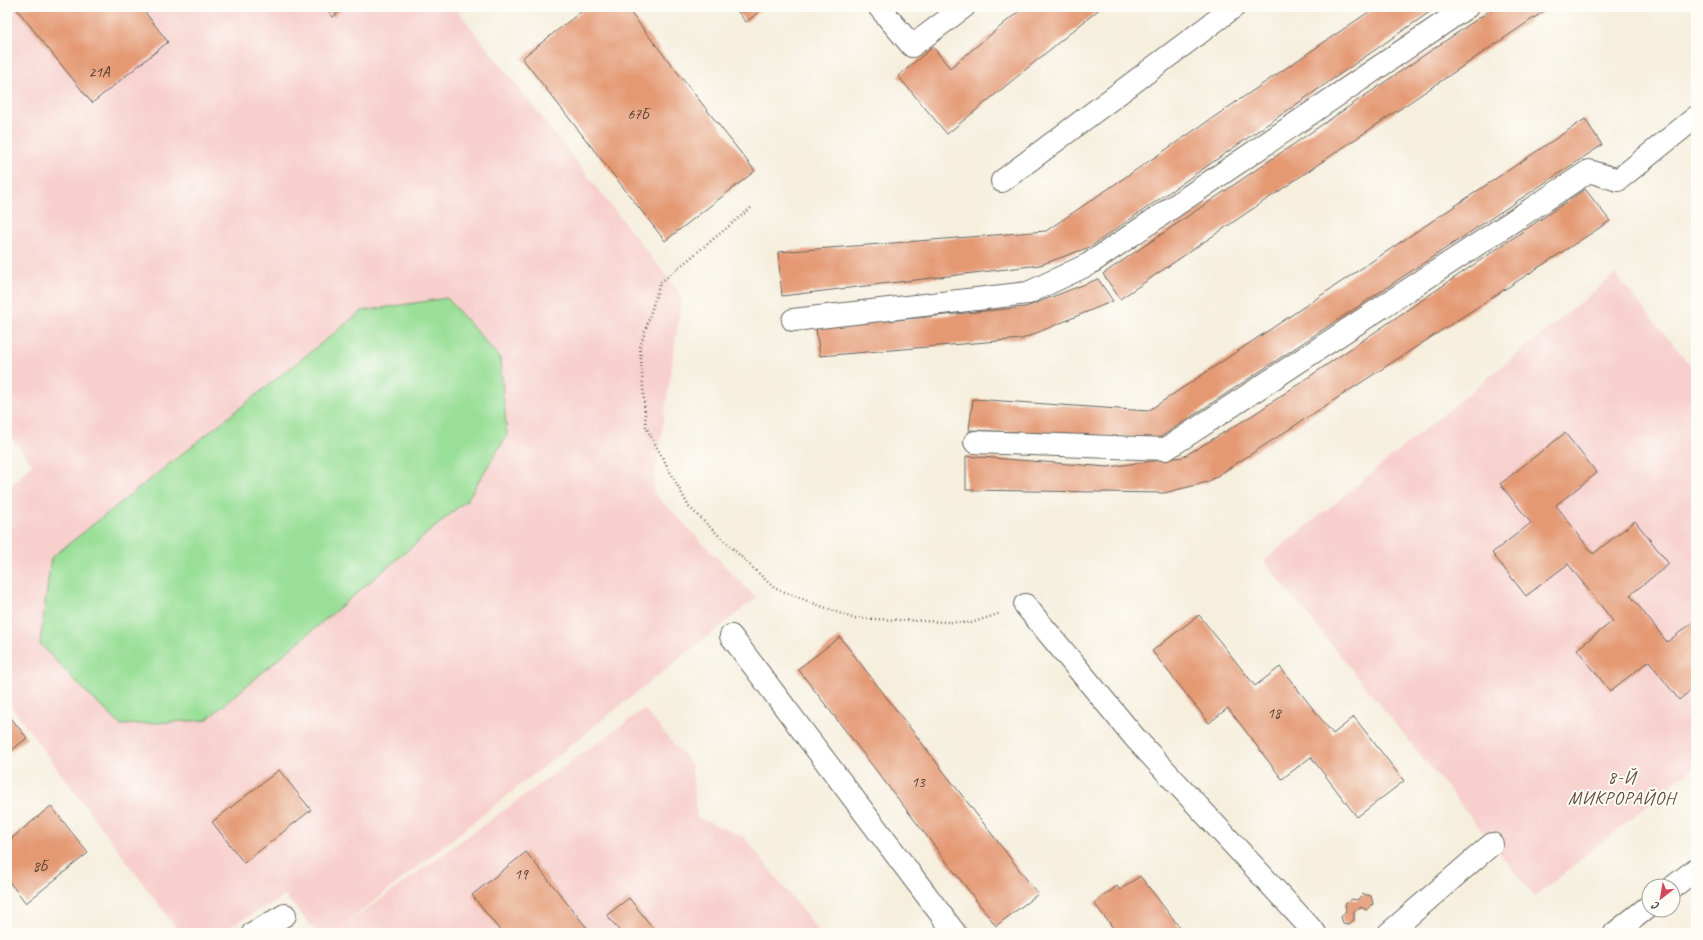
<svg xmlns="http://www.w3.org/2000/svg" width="1703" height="940" font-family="Caveat,sans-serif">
<rect width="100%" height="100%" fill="#fdfcf7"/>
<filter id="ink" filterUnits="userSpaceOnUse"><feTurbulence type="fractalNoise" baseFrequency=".025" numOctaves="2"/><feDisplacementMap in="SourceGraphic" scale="8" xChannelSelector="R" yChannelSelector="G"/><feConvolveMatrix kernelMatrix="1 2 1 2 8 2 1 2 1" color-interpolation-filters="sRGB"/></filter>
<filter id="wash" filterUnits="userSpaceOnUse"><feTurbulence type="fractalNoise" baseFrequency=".012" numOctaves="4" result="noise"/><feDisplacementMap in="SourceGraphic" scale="16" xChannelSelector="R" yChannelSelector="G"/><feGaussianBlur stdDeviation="0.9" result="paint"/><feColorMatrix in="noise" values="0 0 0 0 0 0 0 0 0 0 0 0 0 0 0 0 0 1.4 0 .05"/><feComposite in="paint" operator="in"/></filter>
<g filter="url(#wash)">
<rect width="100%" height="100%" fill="#f6efde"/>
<path fill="#f7d0cd" d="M7 7H455L682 296 653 492 756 598 334 933 644 709 691 764 697 817 744 837 820 933H317L285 896 219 933H180L7 701V490L32 464 7 431Z
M1615 274 1696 372V765L1535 897 1264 561Z"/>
<path fill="#9adf98" stroke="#5b7e5a" d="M447 298 500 358 507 435 467 500 206 720 121 725 85 691 40 644 51 558 362 311Z"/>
<g id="blocks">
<path fill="#e49973" d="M15 7H141L168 42 92 103Z
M325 7H345L333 17Z
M587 7H626L755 171 665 241 522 58Z
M734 7H765L746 22Z
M1024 7H1102L947 134 898 76 933 47 950 68Z
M1376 7H1437L1090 247 1040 265 782 296 778 252 1046 231Z
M1495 7H1550L1120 299 1103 274Z
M1585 119 1602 145 1159 438 969 430 973 399 1148 411Z
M1585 189 1610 221 1208 482 1164 493 966 490V456L1108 467 1183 457 1253 415Z
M1098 279 1113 301 1022 339 820 356 816 328 1026 307Z
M1565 433 1597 473 1556 505 1593 554 1635 521 1669 564 1630 595 1667 642 1696 620V686L1679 700 1649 661 1610 691 1577 649 1613 621 1568 564 1526 596 1492 553 1531 523 1500 484Z
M1199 615 1255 686 1280 667 1333 734 1354 717 1404 781 1357 817 1311 757 1282 779 1228 708 1209 723 1152 651Z
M840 637 1038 894 996 926 798 669Z
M7 713 27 738 7 754Z
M279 770 311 810 244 863 212 822Z
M51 806 88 853 26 903 7 879V842Z
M526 852 591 933H502L472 895Z
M1140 876 1184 933H1117L1094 903 1117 886 1120 890Z
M1363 894 1371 896 1373 904 1366 910 1361 907 1354 912V920L1349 924 1343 923 1341 917 1346 911 1345 904 1352 899 1357 900Z
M629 898 657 933H621L607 915Z"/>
</g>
</g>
<g filter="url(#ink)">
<use href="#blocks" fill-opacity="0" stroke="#686660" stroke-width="1"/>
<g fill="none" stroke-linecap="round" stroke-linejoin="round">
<g stroke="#686660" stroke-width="24">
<path id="minor" d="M879 7 912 46 964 7
M1002 181 1234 7
M793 320 1028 293 1089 264 1467 7
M975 442 1166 449 1589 171 1618 180 1696 117
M1025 605 1136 739 1315 933
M731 636 955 933
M1673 887 1696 869
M253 933 285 915
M1389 933 1492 844
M1615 933 1649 906"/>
</g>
<path stroke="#686660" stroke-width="2.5" stroke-dasharray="1 3" stroke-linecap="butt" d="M751 208 660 283 640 347 646 427 689 507 774 588 852 618 971 623 1001 613"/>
<use href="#minor" stroke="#fff" stroke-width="22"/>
</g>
</g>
<g text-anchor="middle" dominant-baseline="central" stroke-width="4" stroke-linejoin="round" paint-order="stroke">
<g font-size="15" fill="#4e3b32">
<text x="99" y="72">21А</text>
<text x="638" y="114">67Б</text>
<text x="1274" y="713">18</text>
<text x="918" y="782">13</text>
<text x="40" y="866">8Б</text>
<text x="521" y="874">19</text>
</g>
<g font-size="18" letter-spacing="1" fill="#62483a" stroke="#fdfcf7">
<text x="1622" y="777">8-Й<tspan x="1622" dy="21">МИКРОРАЙОН</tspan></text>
</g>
</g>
<rect width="1703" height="940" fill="none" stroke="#fdfcf7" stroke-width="24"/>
<g transform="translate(1661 898) rotate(211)"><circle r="19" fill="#fdfcf7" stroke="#a3a29f"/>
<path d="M0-3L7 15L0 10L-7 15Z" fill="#d1495b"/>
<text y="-6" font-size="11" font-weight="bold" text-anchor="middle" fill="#1c1c1c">С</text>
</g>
</svg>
